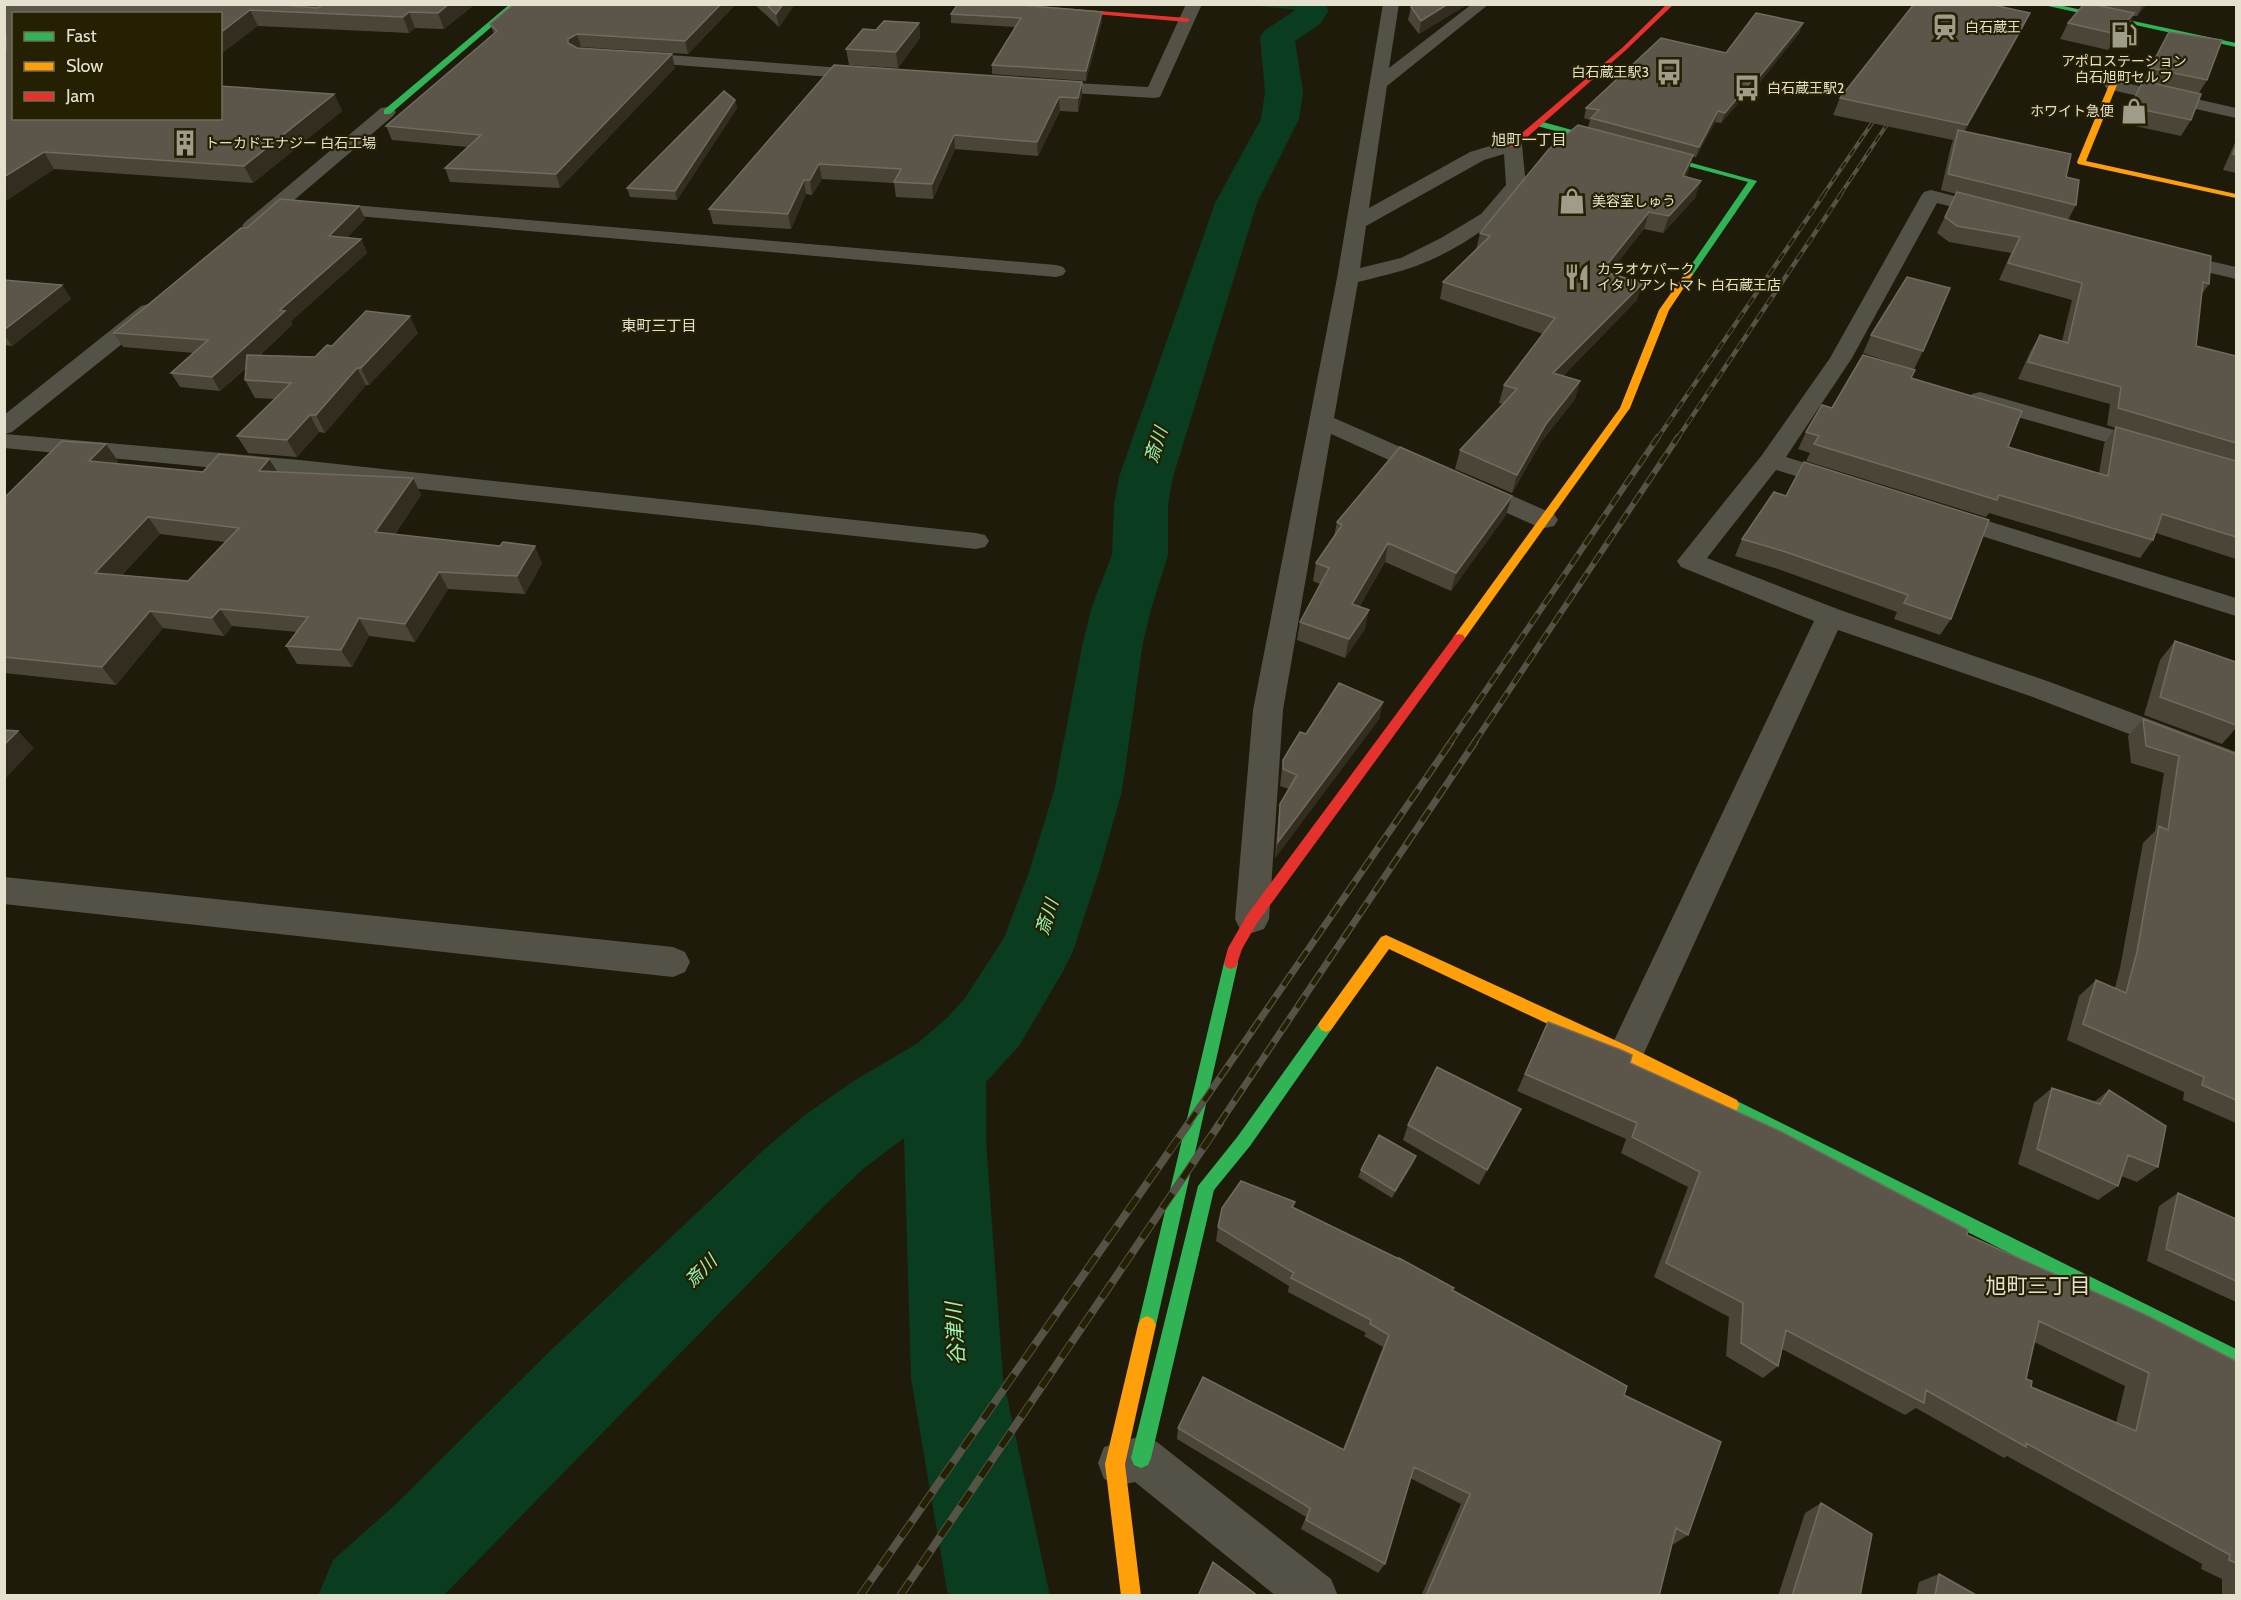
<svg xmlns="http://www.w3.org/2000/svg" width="2241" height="1600" font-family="Cabin,'Noto Sans JP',sans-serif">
<rect width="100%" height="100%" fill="#1e1b0b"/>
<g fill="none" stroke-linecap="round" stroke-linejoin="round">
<path fill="#0a3c1f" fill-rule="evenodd" d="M1235 4H1271L1314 9 1311 11Z"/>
<path fill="#0a3c1f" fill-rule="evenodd" d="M1293 4H1327L1328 12 1320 24 1295 41 1303 92 1299 119 1257 203 1173 477 1168 505V555L1152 606 1143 642 1122 791 1099 872 1073 951 1062 973 1019 1046 986 1082V1140L1003 1378 1050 1596H948L911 1378 904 1138 863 1169 827 1203 443 1596H318L333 1560 395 1505 549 1352 767 1147 805 1115 852 1082 918 1043 949 1016 965 998 1004 938 1029 872 1054 791 1083 642 1092 606 1112 555 1114 505 1119 477 1215 203 1261 119 1265 92 1260 37 1265 30 1294 11Z"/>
<path fill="#545246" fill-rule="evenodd" d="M1186 4H1202L1160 97 1154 98 1040 91 1034 90 1031 86 1034 82 1040 81 1148 87Z
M1383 4H1399L1389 68 1472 4H1489L1387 86 1369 208 1470 152 1513 139 1520 141 1522 145 1526 186C1500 223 1458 250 1416 266 1397 273 1377 277 1358 282L1334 418 1554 514 1558 520 1554 526 1545 528 1536 526 1331 434 1283 710 1269 919 1264 929 1252 933 1240 929 1235 919 1253 710 1337 278ZM1504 154 1506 185 1481 214 1441 238 1401 258 1360 268 1366 226 1484 160Z
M630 52 870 70 876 71 878 75 876 79 870 80 624 61 622 57 624 53Z
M2113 80 2236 108V118L2107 89 2104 85 2107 81Z
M387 107 393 108 396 112 393 116 259 230H245L242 226 245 222 381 108Z
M1931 190 2001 208 2004 212 2001 216 1994 218 1937 203 1852 358 1786 457 1850 477 1854 482 1850 487 1841 490 1776 470 1707 558 1840 610 2050 682 2236 752V775L2030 696 1838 630 1639 1064 1626 1069 1613 1064 1608 1053 1814 621 1681 567 1677 561 1762 455 1830 358 1921 196 1924 192Z
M318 202 1056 265 1063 267 1066 271 1063 275 1056 277 311 212 308 208 311 204Z
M2167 251 2236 267V279L2160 261 2157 257 2160 253Z
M149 304 157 306 160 311 157 316 12 432 5 434 300 460 976 533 985 535 989 541 985 547 976 549 300 476 4 448V415L141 306Z
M1980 392 2160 443 2163 448 2160 453 2151 455 1972 404 1968 399 1972 394Z
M1946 508 2236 598V616L1937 522 1933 516 1937 510Z
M4 877 673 947 685 952 690 962 685 972 673 977 4 904Z
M1141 1436 1157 1442 1331 1579 1338 1596H1276L1135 1482 1120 1485 1104 1479 1098 1463 1104 1447Z"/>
<path fill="#30b455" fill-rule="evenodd" d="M510 4H518L390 114H384V110Z
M2039 4H2054L2236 43V47Z
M1537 122H1543L1757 181 1692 276H1686L1685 274 1748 182 1537 126Z
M1231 957 1236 959 1238 963 1156 1325 1153 1331 1147 1334 1141 1331 1138 1325 1224 963 1226 959Z
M1326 1018 1331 1020 1334 1025 1331 1030 1250 1146 1214 1190 1151 1458 1148 1465 1141 1468 1134 1465 1131 1458 1198 1186 1238 1136 1321 1020Z
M1731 1098 2236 1349V1367L1725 1110 1723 1105 1725 1100Z"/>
<path fill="#ff9f0a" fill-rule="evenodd" d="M2113 83 2117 85 2086 161 2236 194V198L2078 164 2077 162 2109 85Z
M1686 272 1693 274 1669 310 1630 408 1463 641H1455L1453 638 1455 635 1620 408 1659 310Z
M1386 935 1632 1048 1737 1100 1739 1105 1737 1110 1731 1112 1725 1110 1620 1058 1389 949 1331 1030 1326 1032 1321 1030 1318 1025 1321 1020 1381 937Z
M1147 1316 1153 1319 1156 1325 1125 1464 1141 1596H1121L1105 1464 1138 1325 1141 1319Z"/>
<path fill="#e5322d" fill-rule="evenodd" d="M977 4H1012L1187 18 1190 20 1187 22Z
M1667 4H1674L1626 50 1516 147H1510V143L1622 48Z
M1459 634 1463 635 1465 638 1463 641 1257 923 1242 949 1236 967 1231 969 1226 967 1224 963 1228 948 1247 915 1455 635Z"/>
<g stroke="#555346" stroke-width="4">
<path id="rail-far4" d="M1823 195 1881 110
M1840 195 1896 111"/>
</g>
<g stroke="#555346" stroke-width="4.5">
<path id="rail-far3" d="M1657 439 1824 194
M1677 439 1841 194"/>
</g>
<g stroke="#555346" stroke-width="6">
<path id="rail-far2" d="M1450 743 1658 437
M1474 743 1678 437"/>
</g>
<g stroke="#555346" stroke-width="7">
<path id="rail-far1" d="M1188 1124 1451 742
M1219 1124 1475 742"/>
</g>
<g stroke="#555346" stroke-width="8">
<path id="rail" d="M860 1596 1189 1123
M900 1596 1220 1123"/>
</g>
<use href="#rail-far4" stroke="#262003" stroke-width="2" stroke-dasharray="8" stroke-linecap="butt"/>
<use href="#rail-far3" stroke="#262003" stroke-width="3" stroke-dasharray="9" stroke-linecap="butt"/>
<use href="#rail-far2" stroke="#262003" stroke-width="4" stroke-dasharray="12" stroke-linecap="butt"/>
<use href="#rail-far1" stroke="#262003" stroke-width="4.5" stroke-dasharray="14" stroke-linecap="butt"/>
<use href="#rail" stroke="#262003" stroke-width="6" stroke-dasharray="18" stroke-linecap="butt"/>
</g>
<path fill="#4b4538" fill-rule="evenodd" d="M4 4H475L444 29 415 28 409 33 258 26 14 118 334 94 342 111 253 183 54 169 4 202Z
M736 4 688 54 581 47 579 48 675 68 560 188 450 182 445 168 468 147 392 140 386 126 494 34 490 24Z
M754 4H795L779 27Z
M1468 4 1419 34 1408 20 1411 7Z
M2084 4H2147L2137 16H2133L2126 29 2108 50 2060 39 2068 23Z
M1102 12V21L1086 81 992 74V65L1015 27 951 23V14Z
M919 23 920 38 898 68 849 65 846 49 876 30Z
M1803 23 1799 33 1756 87 1753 86 1721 123 1715 122 1696 157H1693L1686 177 1695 198 1663 233 1644 229 1609 273 1637 300 1563 376 1580 381 1575 399 1541 442 1512 493 1455 469 1460 450 1503 404 1499 403 1504 385 1543 334 1440 299 1443 282 1476 250 1480 233 1588 127 1590 120 1584 118 1586 108Z
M2023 28 1965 131 2066 177 2076 205 2068 220 2209 284 2202 294 2196 346 2236 356V559L2156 533 2153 540 2140 558 1989 513 1986 517 1806 461 1810 453 1798 449 1806 432 1832 408 1899 365 1863 353 1871 335 1923 351 1914 369 1911 378 2008 447 2099 473 2104 444 2115 428 2107 425 2110 404 2018 379 2030 352 2040 335 2062 341 2072 300 1999 280 2011 253 1949 242 1937 233 1956 194 1941 190 1951 146 1953 140 1833 115 1840 98Z
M2169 32 2207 80 2199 93 2191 120 2181 136 2121 123Z
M834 65 1082 95 1078 112 1060 111 1038 156 955 149 933 199 896 197 894 183 822 179 812 195 806 194 791 229 713 224 709 209Z
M735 100 737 108 677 200 630 197 627 188Z
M2236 140V173L2223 170Z
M359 206 365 219 347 237 361 239 367 253 291 321 292 325 260 355 315 357 332 346 418 333 369 385H366L325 433 319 432 297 457 248 453 237 436 275 399 255 398 245 380 246 368 220 391 180 387 171 373 194 353 123 347 114 333 247 228Z
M4 280 62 285 71 299 12 346 4 345Z
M269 459 277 472 413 478 421 495 395 534 542 563 525 594 448 589 415 642 369 636 352 667 297 664 286 646 297 632 232 626 224 636 163 628 116 685 4 673V498L118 461 116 464 203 472ZM160 534 225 542 188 581 122 575Z
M1774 492 1951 619 1940 635 1894 619 1897 612 1778 569 1735 556 1742 539Z
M1512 496 1506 515 1451 591 1385 562 1359 607 1365 629 1345 658 1297 640 1300 622 1320 584 1313 581 1316 563 1334 536 1337 522Z
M2175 641 2236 725V728L2222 744 2144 715 2160 660Z
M1383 702 1379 719 1275 858 1278 821 1280 804 1289 789 1280 786 1283 760 1306 734Z
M2143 719 2236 754V1123L2183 1100 2184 1092 2067 1040 2079 996 2096 980 2115 988 2120 968 2143 843 2155 831 2164 773 2131 763 2128 736Z
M1548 1022 1967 1235 2236 1361V1596H2222V1579L2201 1569 2202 1564 2007 1456 2004 1458 1916 1408 1905 1415 1782 1349 1778 1366 1763 1378 1726 1356 1729 1317 1654 1277 1688 1187 1621 1153 1626 1139 1517 1091ZM2034 1342 2125 1386 2116 1423 2031 1387 2026 1379Z
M2052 1088 2094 1102 2109 1090 2158 1167 2137 1182 2121 1176 2118 1186 2098 1200 2018 1164 2034 1103Z
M1408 1125H1513L1479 1185 1403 1140Z
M1416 1156 1413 1164 1392 1198 1358 1177 1361 1170Z
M2178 1193 2236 1219V1302L2147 1261 2159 1206Z
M1295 1202 1293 1208 1452 1290 1624 1395 1688 1535 1674 1544 1672 1543 1659 1596H1421L1461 1504 1410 1478 1385 1564 1378 1573 1301 1529 1306 1517 1177 1439 1178 1428 1343 1449 1383 1347 1364 1336 1366 1333 1288 1292 1289 1286 1216 1241 1218 1227Z
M1821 1503 1860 1596H1778L1805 1513Z
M1939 1574 1978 1596H1916L1919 1582Z"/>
<path fill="#322d1f" d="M449 4H475L444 29 438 13Z
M721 4H736L688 54 685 41Z
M783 4H795L779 27 776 14Z
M1448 4H1468L1419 34 1421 21Z
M2143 4H2147L2137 16Z
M250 10 258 26 220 55V33Z
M409 12 415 28 409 33 403 17Z
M1102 12V21L1086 81V71Z
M2030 13 2023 28 1959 142 1967 125Z
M2134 13 2126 29 2108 50 2116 34Z
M919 23 920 38 898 68 896 52Z
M1803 23 1799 33 1756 87 1760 76Z
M577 34 581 47 572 52 568 43V39Z
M672 54 675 68 560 188 556 174Z
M1756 75 1753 86 1721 123 1725 113Z
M1082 82V95L1078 112V98Z
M334 94 342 111 253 183 244 166Z
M1059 97 1060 111 1038 156 1037 142Z
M735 100 737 108 677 200 675 191Z
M1718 111 1715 122 1696 157 1699 147Z
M954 135 955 149 933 199 932 184Z
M44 152 54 169 4 202V177Z
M1693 155 1688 172 1677 193 1683 176Z
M819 164 822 179 812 195 810 180Z
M804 180 806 194 791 229 788 214Z
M1701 181 1695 198 1663 233 1669 216Z
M359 206 365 219 336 250 329 236Z
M1649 212 1644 229 1597 289 1602 271Z
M361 239 367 253 291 321 292 325 220 391 212 377 280 310Z
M1643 283 1637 300 1548 391 1553 373Z
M62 285 71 299 12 346 4 335V330Z
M410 316 418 333 369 385 361 368Z
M357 368 366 385 325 433 316 415Z
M1580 381 1575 399 1541 442 1512 493 1517 475 1546 424Z
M310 415 319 432 297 457 287 440Z
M106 444 118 461 101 478 89 461Z
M269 459 280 476 259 471Z
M413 478 421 495 384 549 375 532Z
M1512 496 1506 515 1451 591 1456 573Z
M148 517 160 534 108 590 95 573Z
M1388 543 1385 562 1349 623 1352 604Z
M535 546 542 563 525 594 517 576Z
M439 572 448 589 415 642 405 624Z
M220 609 232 626 224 636 212 618Z
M1369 610 1365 629 1345 658 1349 639Z
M150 611 163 628 116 685 102 667Z
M359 618 369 636 352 667 341 650Z
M1383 702 1379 719 1275 858 1278 842Z
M18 731 34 748 4 780V745Z
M1521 1109 1513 1125 1479 1185 1487 1170Z
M1416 1156 1413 1164 1392 1198 1395 1191Z"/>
<path fill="#5b5649" stroke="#706b5e" stroke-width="1.5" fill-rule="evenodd" d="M4 4H269L317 8 326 4H449L438 13 409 12 403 17 250 10 220 33V14H14V118H220V86L334 94 244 166 44 152 4 177V49H6V36H4Z
M514 4H721L685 41 577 34 568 39V43L577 48 672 54 556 174 445 168 481 135 386 126 497 31 490 24Z
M766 4H783L776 14Z
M958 4H1008L1102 12 1086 71 992 65 1021 18 951 14Z
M1413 4H1448L1421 21 1411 7Z
M1914 4H1989L2030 13 1967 125 1840 98Z
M2084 4H2091L2134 13 2116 34 2068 23Z
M1756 13 1803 23 1760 76 1756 75 1725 113 1718 111 1699 147 1591 118 1599 110 1586 108 1661 38 1726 53Z
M884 21 919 23 896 52 846 49 863 29 876 30Z
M2169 32 2222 40 2207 80 2150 68Z
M834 65 1082 82 1078 98 1059 97 1037 142 954 135 932 184 894 182 901 169 819 164 810 180H804L788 214 709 209Z
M2143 81 2201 94 2191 120 2130 107Z
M724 91 735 100 675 191 627 188Z
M1578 125 1693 155 1683 176 1701 181 1669 216 1649 212 1602 271 1643 283 1553 373 1580 381 1546 424 1517 475 1460 450 1517 389 1504 385 1555 318 1443 282 1490 236 1480 233 1549 149Z
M1958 130 2071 154 2066 177 2079 180 2076 205 1948 174Z
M2236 146V155L2233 154Z
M1957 192 2211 256 2209 284 2203 282 2196 346 2236 356V443L2118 408 2121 387 2028 362 2040 335 2068 343 2082 283 2008 263 2020 237 1957 226 1945 217Z
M280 199 359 206 329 236 361 239 280 310 285 311 212 377 171 373 208 340 114 333 241 228H247Z
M1907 277 1950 288 1923 351 1871 335Z
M4 280 62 285 4 330Z
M366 311 410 316 361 368H357L316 415H310L287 440 237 436 291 383 245 380 247 355 315 357 327 345 332 346Z
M1863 355 1915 370 1911 378 2022 411 2008 447 2108 476 2116 427 2236 461V537L2162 514 2153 540 1999 495 1997 500 1814 444 1819 436 1806 432 1822 405 1832 408Z
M62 441 106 444 89 461 203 472 219 454 269 459 259 471 413 478 375 532 500 546 503 542 535 546 517 576 439 572 405 624 359 618 341 650 286 646 308 617 220 609 212 618 150 611 102 667 4 657V498ZM148 517 239 528 188 581 95 573Z
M1400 447 1512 496 1456 573 1388 543 1352 604 1369 610 1349 639 1300 622 1329 568 1316 563 1342 525 1337 522Z
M1804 462 1989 520 1951 619 1904 603 1908 595 1786 552 1742 539 1774 492 1786 496Z
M2175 641 2236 662V725L2160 697Z
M1339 683 1383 702 1278 842 1280 804 1297 775 1283 769V760L1300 732 1306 734Z
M2143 719 2236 754V1100L2202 1085 2204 1077 2083 1024 2096 980 2126 993 2137 952 2159 826 2168 830 2179 756 2146 746Z
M4 730 18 731 4 745Z
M1548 1022 1621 1050 1632 1055 1630 1063 1780 1131 1968 1230 1967 1235 2144 1314 2236 1361V1563L2229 1560 2230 1555 2026 1443V1447L1926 1390 1924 1403 1786 1330 1778 1366 1741 1343 1743 1303 1666 1263 1700 1172 1632 1137 1637 1123 1525 1074ZM2039 1321 2149 1373 2136 1431 2031 1387 2032 1381 2026 1379Z
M1437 1067 1521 1109 1487 1170 1408 1125Z
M2052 1088 2100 1104 2109 1090 2166 1126 2158 1167 2128 1155 2118 1186 2037 1149Z
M1379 1135 1416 1156 1395 1191 1361 1170Z
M1241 1181 1295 1202 1292 1207 1399 1259V1258L1454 1288 1452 1290 1627 1386 1624 1395 1721 1442 1688 1535 1676 1528 1659 1596H1426L1470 1494 1414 1467 1385 1564 1306 1520 1310 1508 1178 1428 1203 1377 1344 1450 1389 1335 1370 1324 1371 1320 1291 1278 1294 1273 1218 1227 1222 1208Z
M2178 1193 2236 1219V1281L2166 1249Z
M1821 1503 1872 1534 1860 1596H1792Z
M1213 1562 1258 1596H1198Z
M1939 1574 1978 1596H1935Z"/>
<defs>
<g id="station-bare" transform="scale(2.07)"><path d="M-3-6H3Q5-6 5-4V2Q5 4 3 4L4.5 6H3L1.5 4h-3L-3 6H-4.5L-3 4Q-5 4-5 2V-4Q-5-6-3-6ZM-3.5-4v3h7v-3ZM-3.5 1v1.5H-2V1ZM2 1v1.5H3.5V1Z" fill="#9f9c8a" stroke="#262003" stroke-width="2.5" paint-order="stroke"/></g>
<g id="fuel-bare" transform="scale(2.07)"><path d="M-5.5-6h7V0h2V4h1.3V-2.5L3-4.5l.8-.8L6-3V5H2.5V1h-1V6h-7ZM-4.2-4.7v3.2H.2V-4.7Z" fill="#9f9c8a" stroke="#262003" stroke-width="2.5" paint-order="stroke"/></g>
<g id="bus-bare" transform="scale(2.07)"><path d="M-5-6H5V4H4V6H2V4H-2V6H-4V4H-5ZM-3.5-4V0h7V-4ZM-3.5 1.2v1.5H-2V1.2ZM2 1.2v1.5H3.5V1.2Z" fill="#9f9c8a" stroke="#262003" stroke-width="2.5" paint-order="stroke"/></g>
<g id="shop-bare" transform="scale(2.07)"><path d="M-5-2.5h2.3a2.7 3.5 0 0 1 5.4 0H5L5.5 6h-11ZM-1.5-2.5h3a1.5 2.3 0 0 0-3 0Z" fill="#9f9c8a" stroke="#262003" stroke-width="2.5" paint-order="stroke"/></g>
<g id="building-bare" transform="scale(2.07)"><path d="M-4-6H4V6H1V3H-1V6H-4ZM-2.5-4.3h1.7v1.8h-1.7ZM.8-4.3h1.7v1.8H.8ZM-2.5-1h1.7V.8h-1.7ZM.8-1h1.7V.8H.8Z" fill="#9f9c8a" stroke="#262003" stroke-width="2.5" paint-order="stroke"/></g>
<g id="restaurant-bare" transform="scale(2.07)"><path d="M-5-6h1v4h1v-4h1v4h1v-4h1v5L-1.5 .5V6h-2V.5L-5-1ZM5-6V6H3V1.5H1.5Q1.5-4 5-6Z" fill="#9f9c8a" stroke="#262003" stroke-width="2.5" paint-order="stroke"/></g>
</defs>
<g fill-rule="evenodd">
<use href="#station-bare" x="1945" y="27"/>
<use href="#fuel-bare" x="2124" y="35"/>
<use href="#bus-bare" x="1669" y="72"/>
<use href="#bus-bare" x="1747" y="88"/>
<use href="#shop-bare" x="2134" y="111"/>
<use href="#building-bare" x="185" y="143"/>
<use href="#shop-bare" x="1572" y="201"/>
<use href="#restaurant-bare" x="1577" y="277"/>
</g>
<g text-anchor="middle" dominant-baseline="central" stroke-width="4.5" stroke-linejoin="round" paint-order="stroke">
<g font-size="14" fill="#e4e1cf" stroke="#262003" text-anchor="start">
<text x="1965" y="27">白石蔵王</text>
<text x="2124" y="61" text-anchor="middle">アポロステーション<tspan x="2124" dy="16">白石旭町セルフ</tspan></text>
<text x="1649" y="72" text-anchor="end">白石蔵王駅3</text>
<text x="1767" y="88">白石蔵王駅2</text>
<text x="2114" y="111" text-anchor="end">ホワイト急便</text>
<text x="205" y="143">トーカドエナジー 白石工場</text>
<text x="1592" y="201">美容室しゅう</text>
<text x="1597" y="269">カラオケパーク<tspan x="1597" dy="16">イタリアントマト 白石蔵王店</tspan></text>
</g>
<g font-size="15" fill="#e4e1cf" stroke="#262003">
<text x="1529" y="140">旭町一丁目</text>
<text x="659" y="326">東町三丁目</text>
</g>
<g font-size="18" font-style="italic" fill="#94f3b4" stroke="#262003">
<text transform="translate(1156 445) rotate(-72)">斎川</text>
<text transform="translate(1047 917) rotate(-72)">斎川</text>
<text transform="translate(701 1271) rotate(-45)">斎川</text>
</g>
<g font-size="21" fill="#e4e1cf" stroke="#262003">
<text x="2038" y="1285">旭町三丁目</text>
</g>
<g font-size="21" font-style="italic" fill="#94f3b4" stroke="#262003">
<text transform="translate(955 1334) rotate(-93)">谷津川</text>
</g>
</g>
<rect width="2241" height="1600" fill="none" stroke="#e4e1cf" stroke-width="12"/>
<rect x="12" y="12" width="210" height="108" fill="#262003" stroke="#726d55" stroke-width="1.5"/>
<rect x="24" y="32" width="30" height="9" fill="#30b455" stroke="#726d55" stroke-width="1.5"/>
<text x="66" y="42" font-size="18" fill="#e4e1cf">Fast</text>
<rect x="24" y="62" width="30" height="9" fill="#ff9f0a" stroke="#726d55" stroke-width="1.5"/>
<text x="66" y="72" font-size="18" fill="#e4e1cf">Slow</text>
<rect x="24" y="92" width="30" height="9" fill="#e5322d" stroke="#726d55" stroke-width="1.5"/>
<text x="66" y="102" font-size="18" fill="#e4e1cf">Jam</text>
</svg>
